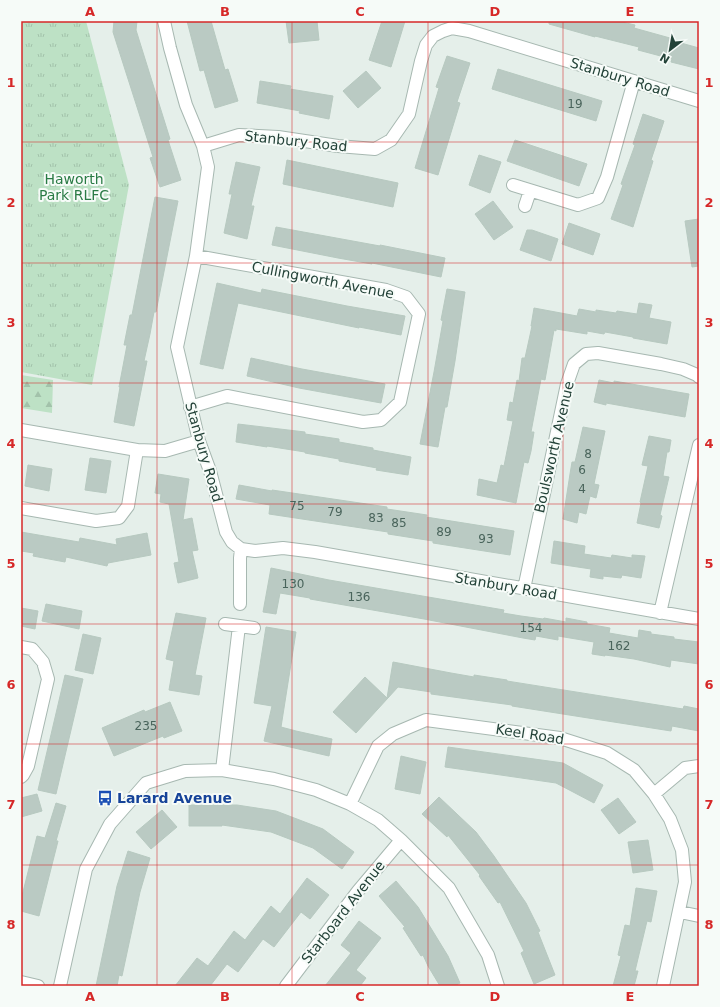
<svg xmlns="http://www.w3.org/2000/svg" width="720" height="1007" font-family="'DejaVu Sans',sans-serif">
<defs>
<pattern id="grass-tufts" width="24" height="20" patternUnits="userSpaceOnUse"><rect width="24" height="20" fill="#bde1c5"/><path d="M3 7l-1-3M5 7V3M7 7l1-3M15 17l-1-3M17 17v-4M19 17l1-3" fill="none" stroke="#a2c2aa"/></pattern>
<pattern id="forest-firs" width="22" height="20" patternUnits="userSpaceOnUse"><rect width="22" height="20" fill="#bde1c5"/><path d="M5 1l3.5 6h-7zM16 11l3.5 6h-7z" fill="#a2c2aa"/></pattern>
</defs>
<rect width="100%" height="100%" fill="#e5efea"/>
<path fill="url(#grass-tufts)" d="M21 21H86L129 185 92 385 21 372Z"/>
<path fill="url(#forest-firs)" d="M21 375 53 380 52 413 21 408Z"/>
<path fill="#bacac3" stroke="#b7c9c0" d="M114 21H137L136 30 170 139 168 140 181 180 160 187 150 158 153 157 113 32Z
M187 21H211L225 70 228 69 238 101 215 108 204 70 200 71Z
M286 21H317L319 40 289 43Z
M382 21H405L391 67 369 60Z
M549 21H618L635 25 634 28 670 38V40L699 48V69L671 62 672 59 638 50 639 47 595 36V37L549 24Z
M447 56 470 63 457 102 460 103 438 175 415 168 439 88 436 87Z
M498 69 602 101 596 121 492 89Z
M366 71 381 88 358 108 343 91Z
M260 81 291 86 290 89 333 96 329 119 299 113 300 111 257 103Z
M643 114 664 121 651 160 653 161 633 227 611 219 623 185 621 184 635 145 633 144Z
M515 140 587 164 579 186 507 161Z
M479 155 501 162 490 193 469 185Z
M287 160 398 183 393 207 283 184Z
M236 162 260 167 251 206H254L247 239 224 233 232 194H229Z
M155 197 178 201 156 312H154L150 334 144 361H147L134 426 114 422 120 387H119L127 345H124L130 315H132Z
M493 201 513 227 494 240 475 214Z
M699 219V266L692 267 685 221Z
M569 223 600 234 593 255 562 244Z
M276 227 380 246V245L445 258 441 277 372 263V264L338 258 272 245Z
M527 230H532L558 239 551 261 520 250Z
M217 283 261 293 262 289 347 306 405 316 401 335 359 327V328L238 303 223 369 200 364Z
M447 289 465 292 455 361 447 407H445L438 447 420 444 434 372 443 321 441 320Z
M639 303 652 305 649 318 671 322 667 344 633 338V337L605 332 604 334 587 331V334L556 329V331L554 330 545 380 541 379 531 432H534L531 451 528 463 524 462 516 503 477 495 479 479 497 483 501 465 504 466 513 421 507 420 510 402 513 403 517 380 519 381 522 358H525L532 326H531L534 308 577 316 579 309 596 312V310L616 313 617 311 637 314Z
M251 358 302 369 385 384 381 403 299 388 247 376Z
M599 380 614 383V381L689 394 685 417 606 403V405L594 402Z
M238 424 305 432V434L339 439V442L373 448V450L411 457 408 475 376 470 377 468 339 461V459L305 453V452L267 446V447L236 442Z
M583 427 605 431 594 484 599 485 596 498 590 496 586 514 579 512 577 523 563 519 570 474 572 462H575Z
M649 436 671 440 669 452H667L663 476 669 477 660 515 662 516 659 528 637 523 641 503 640 502 648 466 642 465Z
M90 458 111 461 106 493 85 490Z
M28 465 52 469 49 491 25 486Z
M158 474 189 479 183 520 192 518 198 550 192 551 198 578 178 583 174 563 179 562 169 504 160 502 161 494 155 493Z
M239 485 272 491V490L387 507V509L427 515 426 517 514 531 510 555 433 543V541L388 534V532L269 514 270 505 236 499Z
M21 532 79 542 80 538 117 545 116 539 147 533 151 555 108 563 107 566 66 557 65 562 33 556 34 553 21 551Z
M554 541 585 546 584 554 611 558 612 555 632 558V555L645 556 641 578 622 575 621 578 603 576V579L590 577 591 569 551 563Z
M271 568 329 580 504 610 503 613 521 616 543 619 544 618 566 622V618L587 622V624L610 628 609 633 638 638 639 630 651 632V634L674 637V639L699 642V664L671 660 670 667 634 659 605 655V656L592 654 594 642 558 636V640L536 636 535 640 523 638 424 619 310 599V598L280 593 276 614 263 612Z
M46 604 82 611 79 629 42 621Z
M21 608 38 611 35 629 21 626Z
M176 613 206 618 195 675 202 676 199 695 169 690 174 661 166 659Z
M266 627 296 632 281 727 296 731 332 739 329 756 264 741 272 706 254 703Z
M83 634 101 638 93 674 75 670Z
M393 662 451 673 474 677V675L507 680V681L683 709 684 706 699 709V731L672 726 671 731 512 706V705L431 694V692L398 687 356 733 333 712 365 677 387 698Z
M65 675 83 679 56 794 38 790Z
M170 702 182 731 164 738 163 736 114 756 102 728 144 710 145 712Z
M448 747 563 763 603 785 594 803 556 783 445 767Z
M401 756 426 762 420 794 395 789Z
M37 794 42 811 21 817V798Z
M439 797 476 832 494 856 526 903 540 931 538 932 555 975 534 984 521 953 524 951 500 902 498 903 479 876 480 875 448 835 447 837 422 814Z
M618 798 636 822 619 834 601 810Z
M56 803 66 806 56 841H58L39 916 21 911V900L37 836 45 838Z
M189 805H237L276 811 323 829 354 852 342 869 313 848 271 832 222 825V826H189Z
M162 810 177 827 151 849 136 832Z
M648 840 653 870 633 873 628 842Z
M128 851 150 858 140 892 122 976 119 975 117 986H96L117 886Z
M307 878 329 895 310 919 301 912 274 947 263 939 238 972 227 964 210 986H175L197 958 208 966 234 931 245 940 271 906 280 914Z
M396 881 418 907 448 956 460 983 454 986H440L428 966 423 955 421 956 403 928 405 927 379 896Z
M636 888 657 891 651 922 647 921 635 971H638L634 986H613L621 956 618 955 625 925 630 926Z
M359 921 381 938 356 970 366 978 360 986H325L351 953 341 945Z"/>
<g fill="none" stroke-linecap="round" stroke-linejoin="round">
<g stroke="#a7b8b1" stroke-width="14">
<path id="minor" d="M164 21 170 48 186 105 203 146
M699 101 469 31 452 28 443 31 433 36 426 45 421 61 409 114 391 140 375 149 338 146 278 137 239 135 203 146 208 167 196 256 177 347 199 441 210 471 226 532 232 542 241 549 255 551 283 548 315 552 699 619
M513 185 578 205 598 198 607 177 634 81
M525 206 530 191
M190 407 227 396 363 422 381 420 400 402 419 314 406 297 386 290 196 256
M21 430 137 450
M21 508 96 521 119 518 128 506 137 450 165 451 199 441
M524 589 567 384 574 364 586 354 598 353 661 364 683 369 697 375 699 377
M240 604V558L241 549
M660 613 699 445
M225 624 254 628
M21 647 32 649 43 662 48 679 28 766 23 775 21 777
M222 770 239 626
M654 794 685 768 699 766
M350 804 378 746 393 734 426 720 560 738 607 753 634 770 654 794 670 819 682 850 685 882 663 986
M680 912 699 916
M21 982 38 986
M60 986 86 869 110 824 146 783 185 771 222 770 274 779 316 790 350 804 378 820 401 840 449 888 488 955 498 986
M286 986 358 891 401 840"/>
</g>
<use href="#minor" stroke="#fff" stroke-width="12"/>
</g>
<path fill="none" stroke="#d62828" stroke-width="1" stroke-opacity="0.55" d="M157 21V986M292 21V986M428 21V986M563 21V986M21 142H699M21 263H699M21 383H699M21 504H699M21 624H699M21 744H699M21 865H699"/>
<defs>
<g id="bus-bare" transform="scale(1.2)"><path d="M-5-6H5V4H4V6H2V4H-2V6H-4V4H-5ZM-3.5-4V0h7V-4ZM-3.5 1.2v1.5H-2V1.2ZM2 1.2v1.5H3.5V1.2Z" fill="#1a4fb4" stroke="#f6fbf8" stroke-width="2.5" paint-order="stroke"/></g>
</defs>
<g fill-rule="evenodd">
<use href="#bus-bare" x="105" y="798"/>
</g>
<g text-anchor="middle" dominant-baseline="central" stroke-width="4" stroke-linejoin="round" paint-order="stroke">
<g font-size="12" fill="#49645b">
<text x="575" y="104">19</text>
<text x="588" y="454">8</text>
<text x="582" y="470">6</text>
<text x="582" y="489">4</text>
<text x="297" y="506">75</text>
<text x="335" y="512">79</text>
<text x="376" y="518">83</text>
<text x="399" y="523">85</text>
<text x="444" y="532">89</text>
<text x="486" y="539">93</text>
<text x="293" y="584">130</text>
<text x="359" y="597">136</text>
<text x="531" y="628">154</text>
<text x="619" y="646">162</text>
<text x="146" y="726">235</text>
</g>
<g font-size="14" fill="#234238" stroke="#f6fbf8">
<text transform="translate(620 77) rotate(17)">Stanbury Road</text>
<text transform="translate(296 141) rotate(6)">Stanbury Road</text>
<text transform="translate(323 280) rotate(11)">Cullingworth Avenue</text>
<text transform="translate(554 447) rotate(-77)">Boulsworth Avenue</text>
<text transform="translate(204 452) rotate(74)">Stanbury Road</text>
<text transform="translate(506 586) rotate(10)">Stanbury Road</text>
<text transform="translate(530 734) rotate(9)">Keel Road</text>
<text transform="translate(343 912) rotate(-52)">Starboard Avenue</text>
</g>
<g font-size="14" fill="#2a7b45" stroke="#f6fbf8">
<text x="74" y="179">Haworth<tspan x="74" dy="16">Park RLFC</tspan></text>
</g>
<g font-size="14" font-weight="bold" fill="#164399" stroke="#f6fbf8" text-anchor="start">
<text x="117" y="798">Larard Avenue</text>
</g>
</g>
<rect width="720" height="1007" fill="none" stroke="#f6fbf8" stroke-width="44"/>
<g transform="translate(670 50) rotate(211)" stroke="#f6fbf8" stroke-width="3" paint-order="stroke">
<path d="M0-3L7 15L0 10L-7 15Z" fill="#234238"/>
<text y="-6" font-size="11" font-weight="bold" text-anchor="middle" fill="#234238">N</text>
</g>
<rect x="22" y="22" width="676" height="963" fill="none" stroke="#d62828" stroke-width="1.5"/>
<g font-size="13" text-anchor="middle" font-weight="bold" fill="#d62828">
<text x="90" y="16">A</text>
<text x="225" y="16">B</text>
<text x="360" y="16">C</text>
<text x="495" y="16">D</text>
<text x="630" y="16">E</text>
<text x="11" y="87">1</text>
<text x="709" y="87">1</text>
<text x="11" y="207">2</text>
<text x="709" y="207">2</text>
<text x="11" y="327">3</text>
<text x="709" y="327">3</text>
<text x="11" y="448">4</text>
<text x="709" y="448">4</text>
<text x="11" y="568">5</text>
<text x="709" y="568">5</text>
<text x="11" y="689">6</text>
<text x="709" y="689">6</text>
<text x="11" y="809">7</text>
<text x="709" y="809">7</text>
<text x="11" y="929">8</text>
<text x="709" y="929">8</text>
<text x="90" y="1001">A</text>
<text x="225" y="1001">B</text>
<text x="360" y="1001">C</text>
<text x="495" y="1001">D</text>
<text x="630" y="1001">E</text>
</g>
</svg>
